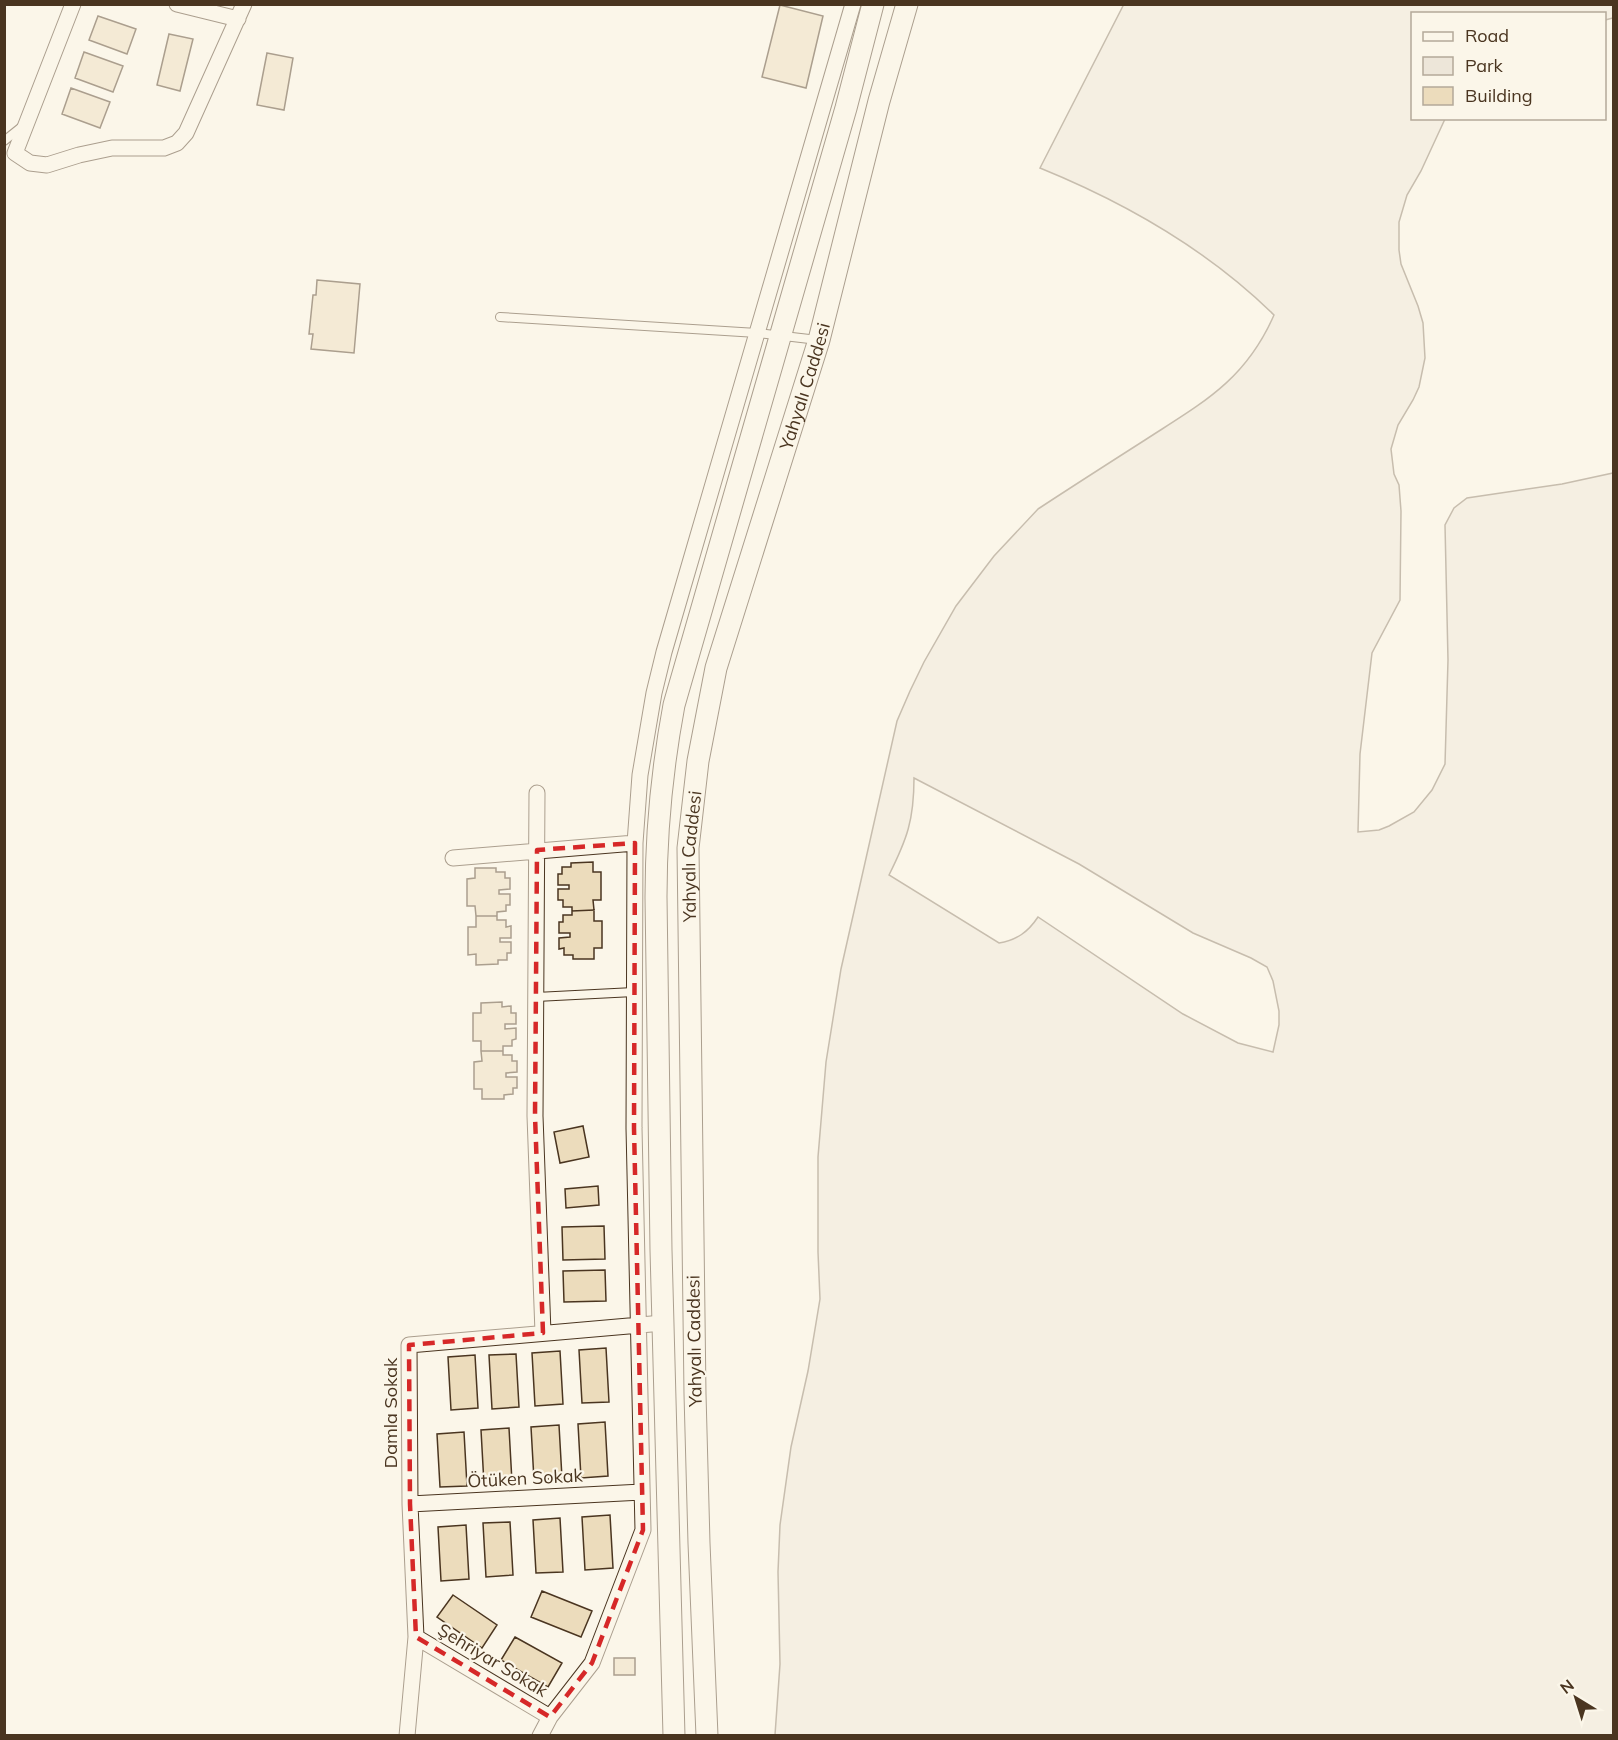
<svg xmlns="http://www.w3.org/2000/svg" width="1618" height="1740" font-family="Mulish,sans-serif">
<rect width="100%" height="100%" fill="#fbf6e9"/>
<path fill="#ede6d9" stroke="#887966" stroke-width="1.5" fill-rule="evenodd" d="M1124 4 1613 5V18L1605 20 1604 14H1412V118L1445 119 1421 171 1407 195 1399 222V250L1401 264 1418 306 1423 323 1425 358 1419 387 1413 400 1398 425 1391 449 1394 474 1399 485 1401 511 1400 600 1372 653 1360 754 1358 832 1379 830 1389 826 1414 812 1432 790 1445 764 1448 660 1445 525 1454 508 1467 498 1562 484 1613 473V1735H775L780 1664 778 1572 780 1525 791 1447 808 1371 820 1299 818 1252V1157L826 1062 841 969 897 721 910 691 924 662 956 606 994 556 1038 509C1073 486 1109 463 1145 440 1202 403 1245 381 1274 315 1207 249 1126 203 1040 168ZM914 778 1079 864 1193 933 1251 958 1267 967 1273 981 1279 1011V1025L1273 1052 1238 1043 1183 1014 1038 917C1028 932 1017 940 999 943L889 875C907 839 914 820 914 778Z"/>
<path fill="#ecdcbc" stroke="#4a3520" stroke-width="1.5" d="M780 5 823 16 806 88 762 77Z
M98 16 136 29 127 54 89 40Z
M169 34 193 39 180 91 157 85Z
M84 52 123 66 113 92 75 78Z
M267 53 293 58 284 110 257 105Z
M71 88 110 102 100 128 62 114Z
M317 280 360 284 354 353 311 349 313 334H309L313 295H316Z
M593 862V872H601V900H593L594 910 572 911V907H563V900H558V889H569V885H558V874H562V867H571V863Z
M475 868H496V872H505V878H510V889L499 890V894H510V905H506V911L497 912V916H476L475 906H467V879L475 878Z
M594 910V921H602V948H594V959H573V955H564V948L559 949V938L570 937V933H559V922H563V915H572V911Z
M476 916H497V920H506V927L511 926V938H500V942H511V953H507V960H498V964L476 965V954L468 955V927H476Z
M502 1002V1007L511 1006V1013H516V1024H505V1029L516 1028V1039L512 1040V1046H503V1051H481V1041H473V1013H481V1003Z
M481 1051H503V1055H512V1061H517V1072L506 1073V1077H517V1088H513V1094L504 1095V1099H482V1089H474V1062L482 1061Z
M583 1126 589 1157 560 1163 554 1132Z
M598 1186 599 1205 566 1208 565 1189Z
M604 1226 605 1259 563 1260 562 1227Z
M605 1270 606 1301 564 1302 563 1271Z
M606 1348 609 1402 582 1403 579 1350Z
M560 1351 563 1404 535 1406 532 1353Z
M516 1354 519 1407 492 1409 489 1355Z
M475 1355 478 1408 451 1410 448 1357Z
M605 1422 608 1476 581 1478 578 1424Z
M559 1425 562 1478 534 1480 531 1427Z
M509 1428 512 1482 484 1484 481 1430Z
M464 1432 467 1486 440 1487 437 1434Z
M610 1515 613 1568 585 1570 582 1517Z
M560 1518 563 1572 536 1573 533 1520Z
M510 1522 513 1575 486 1577 483 1523Z
M466 1525 469 1579 441 1581 438 1527Z
M542 1591 592 1611 581 1637 531 1617Z
M453 1595 497 1625 482 1648 437 1617Z
M515 1637 562 1663 548 1687 501 1660Z
M614 1658H635V1675H614Z"/>
<g fill="none" stroke-linecap="round" stroke-linejoin="round">
<g stroke="#4a3520" stroke-width="10">
<path id="service" d="M4 141 24 125
M500 317 757 333 818 340
M536 997 634 992"/>
</g>
<g stroke="#4a3520" stroke-width="17">
<path id="minor" d="M73 4 15 153 30 163 47 165 79 155 112 148H164L177 143 186 133 244 4
M177 4 238 19
M537 793 535 1116 543 1333
M453 858 635 843
M410 1504 642 1492
M416 1637 550 1717
M407 1736 416 1637 410 1504 409 1345 663 1323
M540 1736 550 1717 592 1663 643 1530 634 1128 635 843 640 775 654 693 664 652 853 4"/>
</g>
<g stroke="#4a3520" stroke-width="23">
<g id="secondary">
<path d="M674 1736 661 1250 656 897C656 832 662 769 674 705L846 108 873 4"/>
<path id="s1" d="M707 1736 699 1543 695 1394 688 848 698 761 716 668 819 340 879 101 907 4"/>
</g>
</g>
<use href="#service" stroke="#fbf6e9" stroke-width="8"/>
<use href="#minor" stroke="#fbf6e9" stroke-width="15"/>
<use href="#secondary" stroke="#fbf6e9" stroke-width="21"/>
</g>
<path d="M0 0H1618V1740H0ZM635 843 634 1128 643 1530 592 1663 550 1717 416 1637 410 1504 409 1345 543 1333 535 1116 537 850Z" fill="#fbf6e9" fill-opacity=".55" fill-rule="evenodd"/>
<path fill="none" stroke="#d62828" stroke-width="4.5" stroke-dasharray="12 8" stroke-linejoin="round" d="M635 843 634 1128 643 1530 592 1663 550 1717 416 1637 410 1504 409 1345 543 1333 535 1116 537 850Z"/>
<g text-anchor="middle" dominant-baseline="central" stroke-width="4.5" stroke-linejoin="round" paint-order="stroke">
<g font-size="18" fill="#4a3520" stroke="#fbf6e9">
<text stroke="none"><textPath href="#s1" startOffset="1366">Yahyalı Caddesi</textPath></text>
<text stroke="none"><textPath href="#s1" startOffset="880">Yahyalı Caddesi</textPath></text>
<text transform="translate(694 1341) rotate(-91)">Yahyalı Caddesi</text>
<text transform="translate(390 1413) rotate(-90)">Damla Sokak</text>
<text transform="translate(525 1478) rotate(-3)">Ötüken Sokak</text>
<text transform="translate(493 1660) rotate(31)">Şehriyar Sokak</text>
</g>
</g>
<rect width="1618" height="1740" fill="none" stroke="#4a3520" stroke-width="12"/>
<rect x="1411" y="12" width="195" height="108" fill="#fbf6e9" stroke="#b4a999" stroke-width="1.5"/>
<rect x="1423" y="32" width="30" height="9" fill="#fbf6e9" stroke="#b4a999" stroke-width="1.5"/>
<text x="1465" y="42" font-size="18" fill="#4a3520">Road</text>
<rect x="1423" y="57" width="30" height="18" fill="#ede6d9" stroke="#b4a999" stroke-width="1.5"/>
<text x="1465" y="72" font-size="18" fill="#4a3520">Park</text>
<rect x="1423" y="87" width="30" height="18" fill="#ecdcbc" stroke="#b4a999" stroke-width="1.5"/>
<text x="1465" y="102" font-size="18" fill="#4a3520">Building</text>
<g transform="translate(1576 1698) rotate(322)" stroke="#fbf6e9" stroke-width="4.5" paint-order="stroke">
<path d="M0-4.5L10 22L0 15L-10 22Z" fill="#4a3520"/>
<text y="-9" font-size="16" font-weight="bold" text-anchor="middle" fill="#4a3520">N</text>
</g>
</svg>
